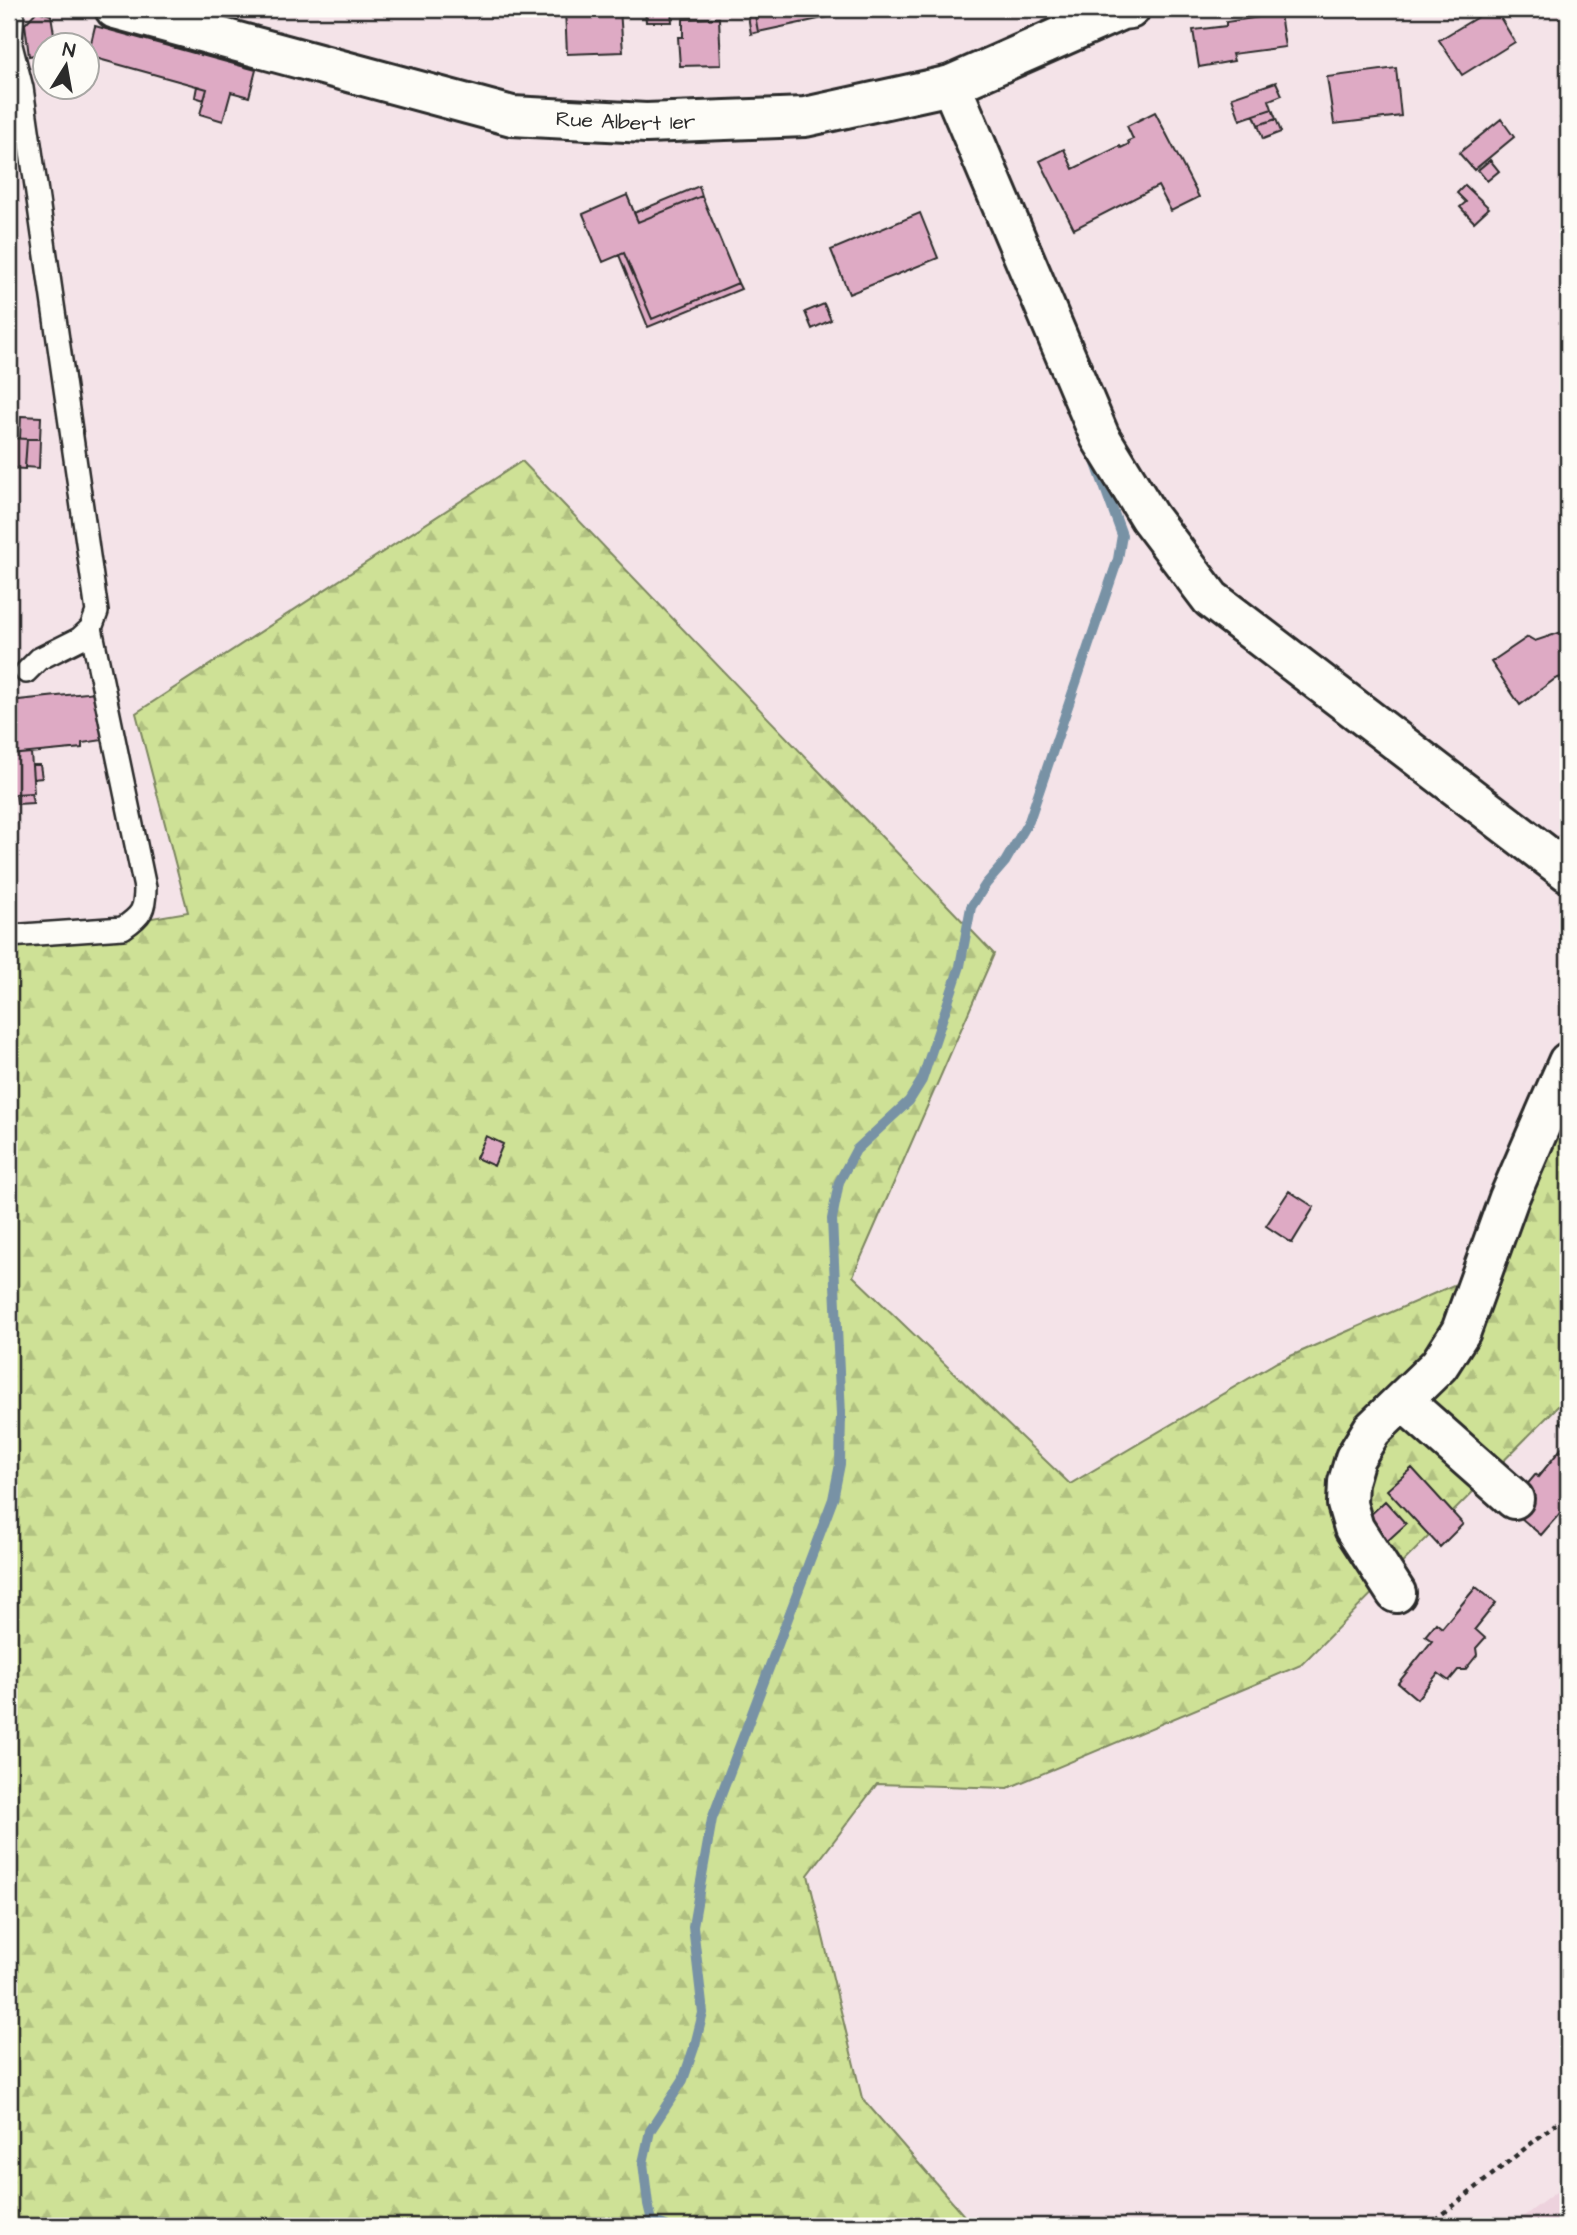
<svg xmlns="http://www.w3.org/2000/svg" width="1577" height="2235" font-family="'Architects Daughter',sans-serif">
<defs>
<pattern id="forest-firs" width="22" height="20" patternUnits="userSpaceOnUse" patternTransform="scale(1.75)"><rect width="22" height="20" fill="#cee196"/><path d="M5 1l3.5 6h-7zM16 11l3.5 6h-7z" fill="#b1c181"/></pattern>
</defs>
<rect width="100%" height="100%" fill="#f4e3e8"/>
<filter id="ink" filterUnits="userSpaceOnUse"><feTurbulence type="fractalNoise" baseFrequency=".0143" numOctaves="2"/><feDisplacementMap in="SourceGraphic" scale="14" xChannelSelector="R" yChannelSelector="G"/><feConvolveMatrix kernelMatrix="1 2 1 2 8 2 1 2 1" color-interpolation-filters="sRGB"/></filter>
<g filter="url(#ink)">
<path fill="#edd2dd" d="M1568 2183V2226H1511Z"/>
<path fill="url(#forest-firs)" stroke="#7c8660" stroke-width="2" d="M522 461 994 954 853 1276 1070 1484 1277 1362 1472 1277 1568 1024V1396L1301 1665 1008 1788 877 1784 808 1875 862 2098 973 2226H9V942L188 912 136 713Z"/>
<g fill="none" stroke-linecap="round" stroke-linejoin="round">
<path stroke="#7892a5" stroke-width="10" d="M666 2226 652 2221 648 2204 643 2163 650 2131 683 2080 695 2045 703 2013 693 1926 712 1819 833 1499 840 1464 841 1415 832 1219 839 1182 856 1150 909 1101 922 1080 960 966 971 907 986 884 1005 862 1029 821 1118 559 1122 535 1095 461"/>
</g>
<path fill="#deaac4" stroke="#2b2b2b" stroke-width="2" d="M565 9H620L623 52 567 54Z
M645 9H671L672 22H646Z
M747 9H754L758 32 751 34Z
M754 9H826L828 17 758 32Z
M1491 9H1495L1515 42 1462 75 1439 40Z
M37 11 51 15 56 46H46V53L29 56 25 24Z
M1280 14 1285 47 1232 54 1234 61 1199 67 1193 30 1226 26V22Z
M719 18 721 65 680 66 678 37H683V19Z
M95 26 256 70 249 97 231 92 223 121 200 114 207 89 88 56Z
M1396 68 1401 116 1334 124 1327 77Z
M1276 82 1282 95 1269 100 1272 109 1240 120 1232 97Z
M197 86 207 89 204 100 195 97Z
M1272 109 1276 119 1258 125 1254 115Z
M1568 111V126L1560 118Z
M1155 112 1199 197 1171 211 1158 186 1074 229 1040 161 1064 149 1073 169 1120 146 1121 148 1129 144 1128 141 1133 139 1127 126Z
M1276 119 1281 132 1263 139 1258 125Z
M1501 119 1514 137 1474 170 1459 153Z
M1490 160 1499 171 1487 181 1478 170Z
M1465 185 1489 208 1474 222 1460 207 1466 202 1457 193Z
M699 186 702 196 638 222 634 213Z
M627 195 638 222 702 196 738 283 652 319 624 253 603 262 583 214Z
M920 213 938 258 849 294 831 250Z
M624 253 652 319 738 283 741 289 648 327 619 255Z
M824 304 831 320 812 329 805 312Z
M21 416 41 417 40 439H20Z
M9 438 27 439 25 469 9 468Z
M27 439H40L39 468 25 467Z
M1568 630V675L1555 679 1520 705 1491 662 1528 637 1535 641Z
M96 692 103 740 82 743V748L9 755V701Z
M31 753 34 793 9 795V755Z
M32 765H40L42 778 33 779Z
M31 793 33 803 17 804 16 794Z
M486 1136 503 1144 494 1166 476 1158Z
M1289 1191 1314 1207 1292 1243 1266 1226Z
M1568 1412V1428L1560 1422Z
M1568 1440V1457L1560 1450Z
M1560 1450 1568 1457V1499L1566 1502 1568 1504 1541 1535 1508 1507 1536 1474 1538 1477Z
M1412 1468 1463 1524 1440 1547 1387 1490Z
M1385 1501 1406 1524 1384 1544 1364 1521Z
M1476 1587 1496 1603 1475 1629 1485 1638 1476 1648 1477 1655 1465 1670H1458L1449 1681 1438 1673 1417 1699 1398 1683 1432 1641 1425 1636 1436 1623 1442 1628Z"/>
<g fill="none" stroke-linecap="round" stroke-linejoin="round">
<g stroke="#2b2b2b" stroke-width="26">
<path id="lane" d="M11 45 22 88 97 612 91 628 79 639 39 659 26 672
M9 52 11 45 13 9
M9 936 123 928C142 915 145 910 145 888L91 628"/>
</g>
<g stroke="#2b2b2b" stroke-width="44">
<path id="street" d="M951 85 1100 437 1149 517 1211 599 1568 872
M1403 1401 1514 1499
M1396 1593 1354 1528 1347 1504 1348 1482 1355 1458 1372 1430 1439 1365 1461 1331 1509 1198 1568 1062"/>
</g>
<g stroke="#2b2b2b" stroke-width="44">
<g id="secondary">
<path id="s1" d="M115 9 512 116 646 123 805 117 951 85 1121 10 1130 9"/>
</g>
</g>
<path stroke="#2b2b2b" stroke-width="4.5" stroke-dasharray="5 5" stroke-linecap="butt" d="M1428 2226 1568 2114"/>
<use href="#lane" stroke="#fdfcf7" stroke-width="21"/>
<use href="#street" stroke="#fdfcf7" stroke-width="38"/>
<use href="#secondary" stroke="#fdfcf7" stroke-width="38"/>
<g stroke="#2b2b2b" stroke-width="8">
<path id="rail" d="M1558 2226 1568 2218"/>
</g>
<use href="#rail" stroke="#fdfcf7" stroke-width="5" stroke-dasharray="16" stroke-linecap="butt"/>
</g>
</g>
<g text-anchor="middle" dominant-baseline="central" stroke-width="6" stroke-linejoin="round" paint-order="stroke">
<g font-size="21" fill="#2b2b2b" stroke="#fdfcf7">
<text stroke="none"><textPath href="#s1" startOffset="525">Rue Albert 1er</textPath></text>
</g>
</g>
<rect width="1577" height="2235" fill="none" stroke="#fdfcf7" stroke-width="35"/>
<rect x="18" y="18" width="1542" height="2200" fill="none" stroke="#2b2b2b" stroke-width="2.5" filter="url(#ink)"/>
<g transform="translate(66 66) rotate(11)"><circle r="33" fill="#fdfcf7" stroke="#a9a8a5" stroke-width="2"/>
<path d="M0-5L12 26L0 18L-12 26Z" fill="#2b2b2b"/>
<text y="-10" font-size="19" font-weight="bold" text-anchor="middle" fill="#2b2b2b">N</text>
</g>
</svg>
